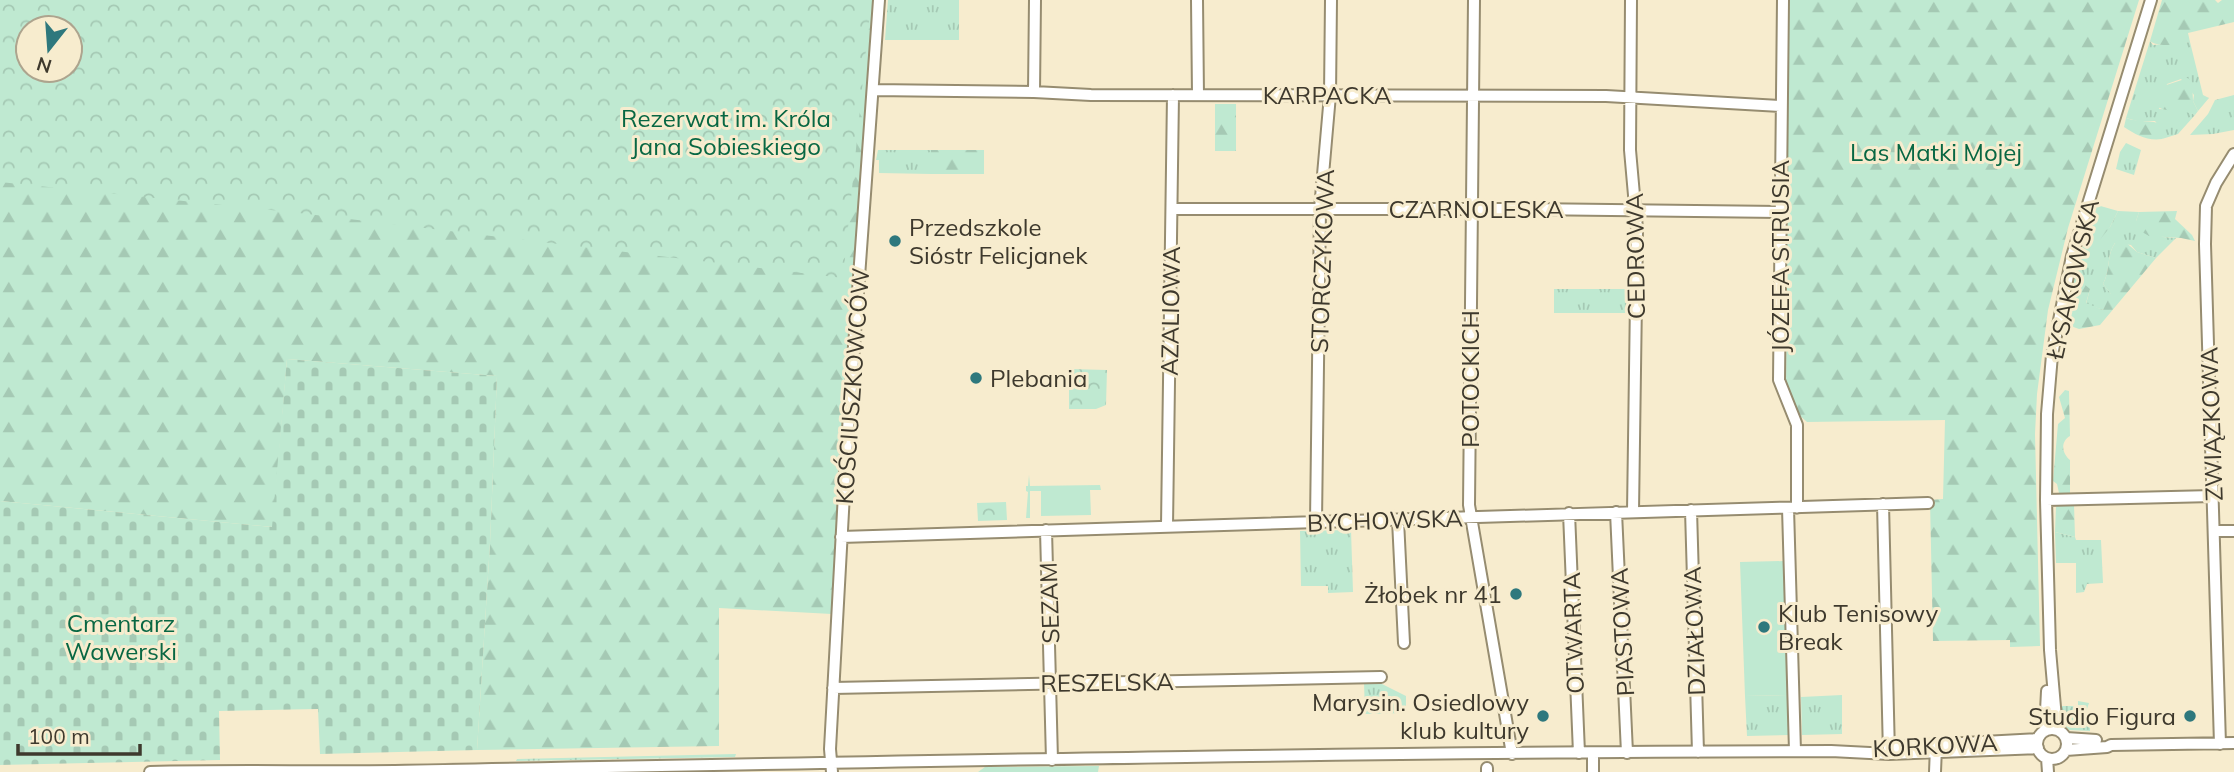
<svg xmlns="http://www.w3.org/2000/svg" width="2234" height="772" font-family="Mulish,sans-serif">
<defs>
<pattern id="grass-tufts" width="24" height="20" patternUnits="userSpaceOnUse" patternTransform="scale(1.75)"><rect width="24" height="20" fill="#bfe9d1"/><path d="M3 7l-1-3M5 7V3M7 7l1-3M15 17l-1-3M17 17v-4M19 17l1-3" fill="none" stroke="#a5c9b4"/></pattern>
<pattern id="forest-firs" width="22" height="20" patternUnits="userSpaceOnUse" patternTransform="scale(1.75)"><rect width="22" height="20" fill="#bfe9d1"/><path d="M5 1l3.5 6h-7zM16 11l3.5 6h-7z" fill="#a5c9b4"/></pattern>
<pattern id="cemetery-stones" width="16" height="16" patternUnits="userSpaceOnUse" patternTransform="scale(1.75)"><rect width="16" height="16" fill="#bfe9d1"/><path d="M2 7V4a2 2 0 0 1 4 0v3zM10 15v-3a2 2 0 0 1 4 0v3z" fill="#a5c9b4"/></pattern>
<pattern id="park-crowns" width="20" height="18" patternUnits="userSpaceOnUse" patternTransform="scale(1.75)"><rect width="20" height="18" fill="#bfe9d1"/><path d="M2 6a3 3 0 1 1 6 0M12 15a3 3 0 1 1 6 0" fill="none" stroke="#a5c9b4"/></pattern>
</defs>
<rect width="100%" height="100%" fill="#f7ecce"/>
<path fill="url(#grass-tufts)" d="M888 0H959V40H885Z
M2150 41 2153 45 2190 42 2203 95 2209 98 2198 111 2193 101 2194 95 2181 79 2167 84 2159 109 2184 110 2195 115 2178 134 2162 139 2165 134 2155 121H2137L2126 118Z
M2234 95V130L2213 134 2190 135 2208 114 2215 100Z
M2126 143 2141 150 2134 175 2116 169 2120 152Z
M878 150H931V174L879 173V160H876Z
M2118 211 2139 212 2136 221 2163 237 2176 238 2156 258 2137 252 2131 245 2115 243C2106 256 2111 269 2103 284L2112 295 2103 310 2086 304 2090 289 2074 302 2070 313 2067 315V303L2071 285 2088 228 2093 238 2110 227Z
M1554 289H1631L1630 313H1554Z
M1351 530 1353 592 1328 593V586H1301L1300 531Z
M2055 532 2075 537 2076 540H2101L2103 583 2087 584 2084 592 2076 593V563H2056Z
M1364 682H1378L1406 696V713L1365 714Z
M1788 695 1790 735 1747 736 1745 696Z
M1842 695V734L1802 735 1801 697Z
M2078 701 2089 703 2086 712 2090 719V731L2069 730 2061 722 2060 706H2078Z
M736 754 735 757 516 761 517 759Z
M1099 766 1098 772H978L985 767Z"/>
<path fill="url(#forest-firs)" fill-rule="evenodd" d="M0 0H874L832 614 719 608V746L477 750 490 543 497 376 287 359 273 527 0 501ZM28 28H70V70H28Z
M1789 0H2139L2068 228 2048 310 2037 394 2035 434 2040 646 2010 647V640L1933 641 1930 500 1943 499 1945 420 1807 422 1798 414 1786 387Z
M2162 0H2215L2218 3 2222 0H2234V22L2188 33 2190 42C2179 44 2158 48 2150 41Z
M2188 78 2192 82 2193 101 2198 111 2195 115C2182 109 2166 114 2155 105L2154 92 2157 88Z
M1215 104H1236V151H1215Z
M2126 118C2139 123 2151 119 2163 125L2166 134 2162 139C2147 141 2136 135 2124 127Z
M931 150H984V174H931Z
M2097 205 2118 211 2110 227 2099 241 2093 238 2088 228Z
M2177 211 2175 219 2192 235 2195 241 2181 238 2149 236 2137 229 2136 221 2139 212Z
M2124 241 2137 252 2156 258 2100 325 2079 329 2065 324V317C2077 306 2070 294 2079 284H2084L2090 289 2086 303 2103 310 2111 294 2103 284C2111 269 2106 254 2116 242Z
M2065 390 2069 391 2070 436C2060 442 2062 453 2070 460V493H2059L2057 484 2053 481 2058 424 2065 418 2059 397Z
M2074 504 2075 537 2055 532 2056 507 2059 505Z"/>
<path fill="url(#cemetery-stones)" d="M287 359 497 376 490 543 477 750 320 754 318 709 219 711 220 760 0 765V501L272 527Z"/>
<path fill="url(#park-crowns)" fill-rule="evenodd" d="M0 0H871L843 278 299 213 0 182ZM28 28H70V70H28Z
M1069 369 1107 370 1106 405 1096 409H1069Z
M1006 502 1007 520 978 521 977 503Z"/>
<path fill="#bfe9d1" d="M1029 475 1030 486 1100 485 1101 490H1090L1091 515 1041 516V491H1030V518H1026L1028 492 1026 491V486H1028Z
M1784 561 1788 695 1745 696 1740 562Z"/>
<g fill="none" stroke-linecap="round" stroke-linejoin="round">
<g stroke="#968c70" stroke-width="14">
<path id="minor" d="M1197 0 1198 95
M1474 0 1469 505 1512 754
M1631 0 1630 150 1637 229 1633 512
M1783 0 1779 380 1797 425V508
M873 90 1034 92 1091 95 1606 96 1781 106
M1034 92 1035 0
M1172 209H1526L1781 212
M2046 500 2213 496
M1883 504 1889 754
M1788 508 1795 751
M1691 510 1698 752
M1616 512 1627 753
M1569 513 1579 753
M1398 520 1404 643
M1316 522 1320 209 1330 95 1331 0
M1167 526 1173 95
M1046 530 1052 760
M2214 531H2234
M841 537 1928 503
M833 688 1381 677
M2037 744a15 15 0 1 1 30 0a15 15 0 1 1-30 0Z
M2057 730 2050 650 2046 500 2047 414 2052 355 2072 256 2151 0
M2045 731 2047 691
M2066 738 2096 740
M2220 744 2205 244 2206 206 2216 183 2234 154
M1891 747 2038 739
M2066 750 2107 747 2111 745 2234 743
M1593 753V772
M2047 758 2048 772
M1487 768V772
M150 772C232 770 313 772 395 771 874 762 1352 752 1831 751L1889 754 2038 748
M832 772 830 749 846 457 879 0
M1935 772 1936 747"/>
</g>
<use href="#minor" stroke="#fff" stroke-width="10"/>
</g>
<g fill="#2e787d" stroke="#f7ecce" stroke-width="2.5">
<circle cx="895" cy="241" r="7"/>
<circle cx="976" cy="378" r="7"/>
<circle cx="1516" cy="594" r="7"/>
<circle cx="1764" cy="627" r="7"/>
<circle cx="1543" cy="716" r="7"/>
<circle cx="2190" cy="716" r="7"/>
</g>
<g text-anchor="middle" dominant-baseline="central" stroke-width="6" stroke-linejoin="round" paint-order="stroke">
<g font-size="24" fill="#3e392d" stroke="#f7ecce">
<text x="1327" y="95">KARPACKA</text>
<text x="1476" y="209">CZARNOLESKA</text>
<text transform="translate(1635 256) rotate(-91)">CEDROWA</text>
<text transform="translate(1780 256) rotate(-90)">JÓZEFA STRUSIA</text>
<text transform="translate(1322 261) rotate(-88)">STORCZYKOWA</text>
<text transform="translate(2072 279) rotate(-77)">ŁYSAKOWSKA</text>
<text transform="translate(1170 311) rotate(-89)">AZALIOWA</text>
<text transform="translate(1470 379) rotate(-90)">POTOCKICH</text>
<text transform="translate(852 386) rotate(-86)">KOŚCIUSZKOWCÓW</text>
<text transform="translate(2211 424) rotate(-92)">ZWIĄZKOWA</text>
<text transform="translate(1385 520) rotate(-2)">BYCHOWSKA</text>
<text transform="translate(1049 603) rotate(-92)">SEZAM</text>
<text transform="translate(1694 631) rotate(-92)">DZIAŁOWA</text>
<text transform="translate(1622 632) rotate(-93)">PIASTOWA</text>
<text transform="translate(1573 633) rotate(-92)">OTWARTA</text>
<text transform="translate(1107 682) rotate(-1)">RESZELSKA</text>
<text transform="translate(1935 745) rotate(-3)">KORKOWA</text>
</g>
<g font-size="24" fill="#086743" stroke="#f7ecce">
<text x="726" y="118">Rezerwat im. Króla<tspan x="726" dy="28">Jana Sobieskiego</tspan></text>
<text x="1936" y="152">Las Matki Mojej</text>
<text x="121" y="623">Cmentarz<tspan x="121" dy="28">Wawerski</tspan></text>
</g>
<g font-size="24" fill="#3e392d" stroke="#f7ecce" text-anchor="start">
<text x="909" y="227">Przedszkole<tspan x="909" dy="28">Sióstr Felicjanek</tspan></text>
<text x="990" y="378">Plebania</text>
<text x="1502" y="594" text-anchor="end">Żłobek nr 41</text>
<text x="1778" y="613">Klub Tenisowy<tspan x="1778" dy="28">Break</tspan></text>
<text x="1529" y="702" text-anchor="end">Marysin. Osiedlowy<tspan x="1529" dy="28">klub kultury</tspan></text>
<text x="2176" y="716" text-anchor="end">Studio Figura</text>
</g>
</g>
<g transform="translate(49 49) rotate(197)"><circle r="33" fill="#f7ecce" stroke="#ada48e" stroke-width="2"/>
<path d="M0-5L12 26L0 18L-12 26Z" fill="#2e787d"/>
<text y="-10" font-size="19" font-weight="bold" text-anchor="middle" fill="#3e392d">N</text>
</g>
<path d="M18 744v10h122v-10" fill="none" stroke="#3e392d" stroke-width="3.5"/>
<text x="28" y="744" font-size="21" fill="#3e392d" stroke="#f7ecce" stroke-width="5" paint-order="stroke">100 m</text>
</svg>
